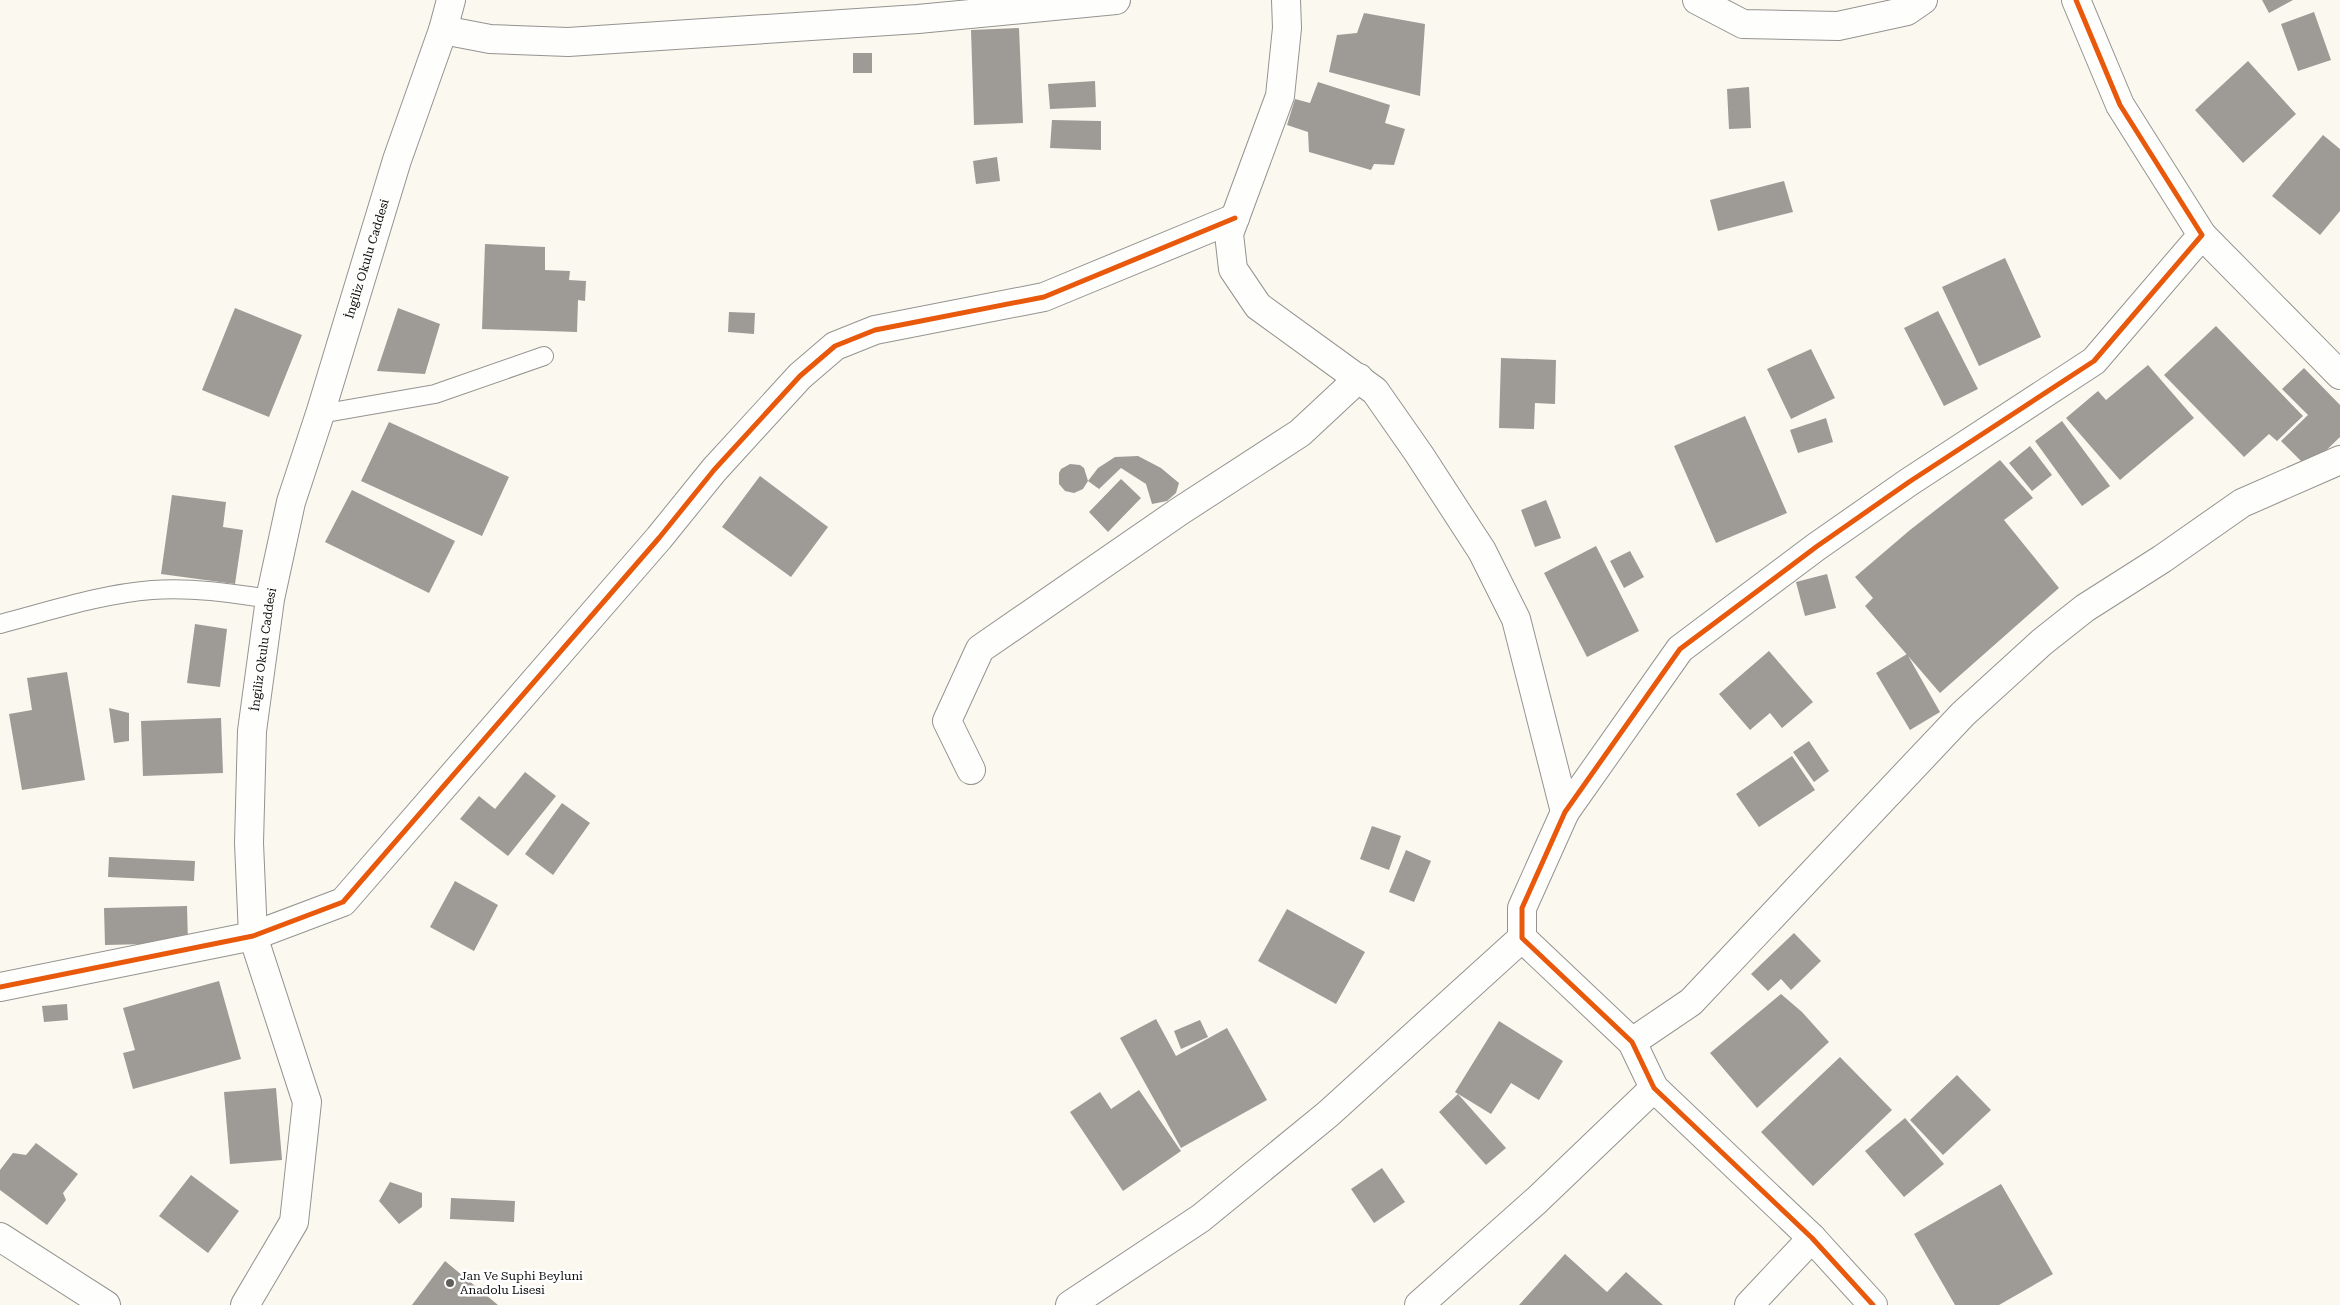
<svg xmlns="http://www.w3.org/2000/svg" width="2340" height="1305" font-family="'Roboto Serif',serif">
<rect width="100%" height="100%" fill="#fbf8f0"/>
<path fill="#9e9a96" d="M2262 0H2293L2269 13Z
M2314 12 2331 60 2298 71 2281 24Z
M1364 13 1425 24 1420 96 1329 72 1337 35 1357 33Z
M1019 28 1023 123 974 125 971 30Z
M853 53H872V73H853Z
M2248 61 2296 114 2243 163 2195 110Z
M1095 81 1096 107 1050 109 1048 84Z
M1318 82 1390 105 1385 123 1405 129 1394 165 1374 164 1371 170 1309 152 1308 132 1287 125 1295 99 1310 103Z
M1749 87 1751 128 1729 129 1727 89Z
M1052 120 1101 121V150L1050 148Z
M2323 135 2340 149V211L2320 235 2272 196Z
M997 157 1000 181 976 184 973 161Z
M1784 181 1793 212 1718 231 1710 200Z
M485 244 545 247V270L570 271 569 280 586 281 585 301 578 300 577 332 482 329Z
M2005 258 2041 337 1979 366 1942 287Z
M235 308 302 335 269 417 202 390Z
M398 308 440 324 425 374 377 371Z
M1938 311 1978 389 1944 406 1904 328Z
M729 312 755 313 754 334 728 332Z
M2216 326 2303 416 2277 441 2269 434 2244 457 2164 375Z
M1811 349 1835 398 1791 419 1767 369Z
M1501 358 1556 360 1555 404 1535 403 1534 429 1499 428Z
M2148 365 2194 418 2120 480 2066 418 2098 391 2106 400Z
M2304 368 2340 405V437L2308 468 2281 441 2308 415 2282 389Z
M1745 416 1787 513 1716 543 1674 446Z
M1826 418 1833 442 1798 453 1790 430Z
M2062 421 2110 486 2082 506 2035 441Z
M389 422 509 477 482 536 361 481Z
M2030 446 2052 475 2032 491 2009 463Z
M1138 456 1161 468 1179 483 1176 493 1167 501 1152 504 1146 484 1121 468 1099 489 1088 481 1083 489 1074 493 1065 491 1059 484V473L1061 469 1070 464 1080 465 1084 468 1088 481 1098 468 1115 457Z
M2000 460 2033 498 2004 520 2059 588 1940 693 1865 606 1873 598 1855 577 1910 530Z
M760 476 828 527 791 577 722 527Z
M1121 479 1141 498 1108 532 1089 512Z
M352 490 455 541 429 593 325 542Z
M172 495 226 502 223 527 243 530 235 584 161 574Z
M1546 500 1561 538 1535 547 1521 510Z
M1596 546 1639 631 1587 657 1544 573Z
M1630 551 1644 577 1624 588 1610 561Z
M1827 574 1836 608 1805 616 1796 582Z
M195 624 227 629 220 687 187 683Z
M1769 651 1813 702 1782 728 1770 713 1750 730 1719 694Z
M1907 654 1940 712 1910 730 1876 673Z
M67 672 85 780 22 790 9 714 32 710 27 678Z
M109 708 129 713V741L114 743Z
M221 718 223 773 143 776 141 721Z
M1809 741 1829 771 1814 782 1793 752Z
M1792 756 1815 790 1759 827 1736 794Z
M525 772 556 796 508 856 460 819 479 796 495 809Z
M562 803 590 823 553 875 525 854Z
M1372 826 1401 836 1389 870 1360 859Z
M1406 850 1431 861 1414 902 1389 892Z
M109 857 195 861 194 881 108 877Z
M455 881 498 905 474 951 430 927Z
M187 906 188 943 105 945 104 908Z
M1287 909 1365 952 1336 1004 1258 961Z
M1794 933 1821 961 1791 990 1781 979 1768 991 1751 974Z
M219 981 241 1059 133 1089 123 1053 135 1050 123 1008Z
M1781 994 1802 1012 1829 1042 1757 1108 1710 1053Z
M67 1004 68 1020 44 1022 42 1006Z
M1156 1019 1176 1056 1227 1028 1267 1100 1181 1148 1120 1038Z
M1200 1020 1208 1037 1181 1049 1174 1031Z
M1499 1021 1563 1061 1539 1100 1511 1083 1491 1114 1455 1092Z
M1840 1057 1892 1110 1813 1186 1761 1132Z
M1957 1075 1991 1110 1943 1155 1910 1120Z
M276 1088 282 1160 230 1164 224 1092Z
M1139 1090 1181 1151 1123 1191 1070 1112 1100 1092 1111 1109Z
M1458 1094 1506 1148 1486 1165 1439 1112Z
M1905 1118 1944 1164 1904 1197 1865 1151Z
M36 1143 78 1174 63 1193 66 1200 47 1225 0 1190V1170L13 1153 26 1155Z
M1382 1168 1405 1202 1374 1223 1351 1189Z
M191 1175 239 1211 208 1253 159 1216Z
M390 1182 422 1193V1207L399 1224 379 1201Z
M2001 1184 2053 1274 1999 1305H1955L1914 1234Z
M451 1198 515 1201 514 1222 450 1219Z
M1565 1254 1607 1292 1626 1272 1663 1305H1519Z
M445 1261 498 1305H412Z"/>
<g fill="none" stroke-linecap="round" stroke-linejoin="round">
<g stroke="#94938f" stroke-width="20">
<path id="service" d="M320 414 435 394 544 356
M0 624C50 611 101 594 152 590 191 587 231 593 270 599"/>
</g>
<g stroke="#94938f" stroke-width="30">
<g id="minor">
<path d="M1286 0 1287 28 1280 96 1229 234 1233 269 1258 306 1375 391 1419 454 1482 551 1516 619 1565 812"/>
<path d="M1697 0 1743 24 1838 26 1907 11 1923 0"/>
<path d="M443 30 490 39 568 42 918 19 1116 0"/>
<path d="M2202 235 2340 375"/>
<path d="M971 770 947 721 980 649 1180 511 1300 433 1359 378"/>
<path d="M0 987 253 936 343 902 659 538 714 470 800 376 835 346 875 330 1044 297 1235 218"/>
<path d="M1632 1042 1691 1002 1963 714 2042 642 2085 608 2162 559 2242 503 2340 460"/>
<path d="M0 1237 106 1305"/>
<path id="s1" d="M245 1305 294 1222 307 1102 253 936 249 843 252 731 270 599 291 502 320 414 397 160 443 30 451 0"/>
<path d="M1070 1305 1201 1218 1328 1114 1522 938"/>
<path d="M1419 1305 1537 1200 1654 1088"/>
<path d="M1749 1305 1812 1238"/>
<path d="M1873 1305 1812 1238 1654 1088 1632 1042 1522 938V908L1565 812 1680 649 1816 547 1909 482 2094 361 2202 235 2120 105 2076 0"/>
</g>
</g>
<use href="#service" stroke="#fefefd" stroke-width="18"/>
<use href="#minor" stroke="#fefefd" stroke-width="28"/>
<g stroke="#fff" stroke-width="8">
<path id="cycleway" d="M0 987 253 936 343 902 659 538 714 470 800 376 835 346 875 330 1044 297 1235 218
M1873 1305 1812 1238 1654 1088 1632 1042 1522 938V908L1565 812 1680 649 1816 547 1909 482 2094 361 2202 235 2120 105 2076 0"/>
</g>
<use href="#cycleway" stroke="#e8590c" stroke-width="5"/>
</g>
<circle fill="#605f5c" stroke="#fff" stroke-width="2" cx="450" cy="1283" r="5"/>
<g text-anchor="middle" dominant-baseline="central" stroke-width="5" stroke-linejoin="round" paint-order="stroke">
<g font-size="12" fill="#0d0d0d" stroke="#fff">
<text stroke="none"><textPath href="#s1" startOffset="1084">İngiliz Okulu Caddesi</textPath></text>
<text stroke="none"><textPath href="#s1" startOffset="679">İngiliz Okulu Caddesi</textPath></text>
</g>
<g font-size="12" fill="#0d0d0d" stroke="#fff" text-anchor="start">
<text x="460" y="1276">Jan Ve Suphi Beyluni<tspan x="460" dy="14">Anadolu Lisesi</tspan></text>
</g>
</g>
</svg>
